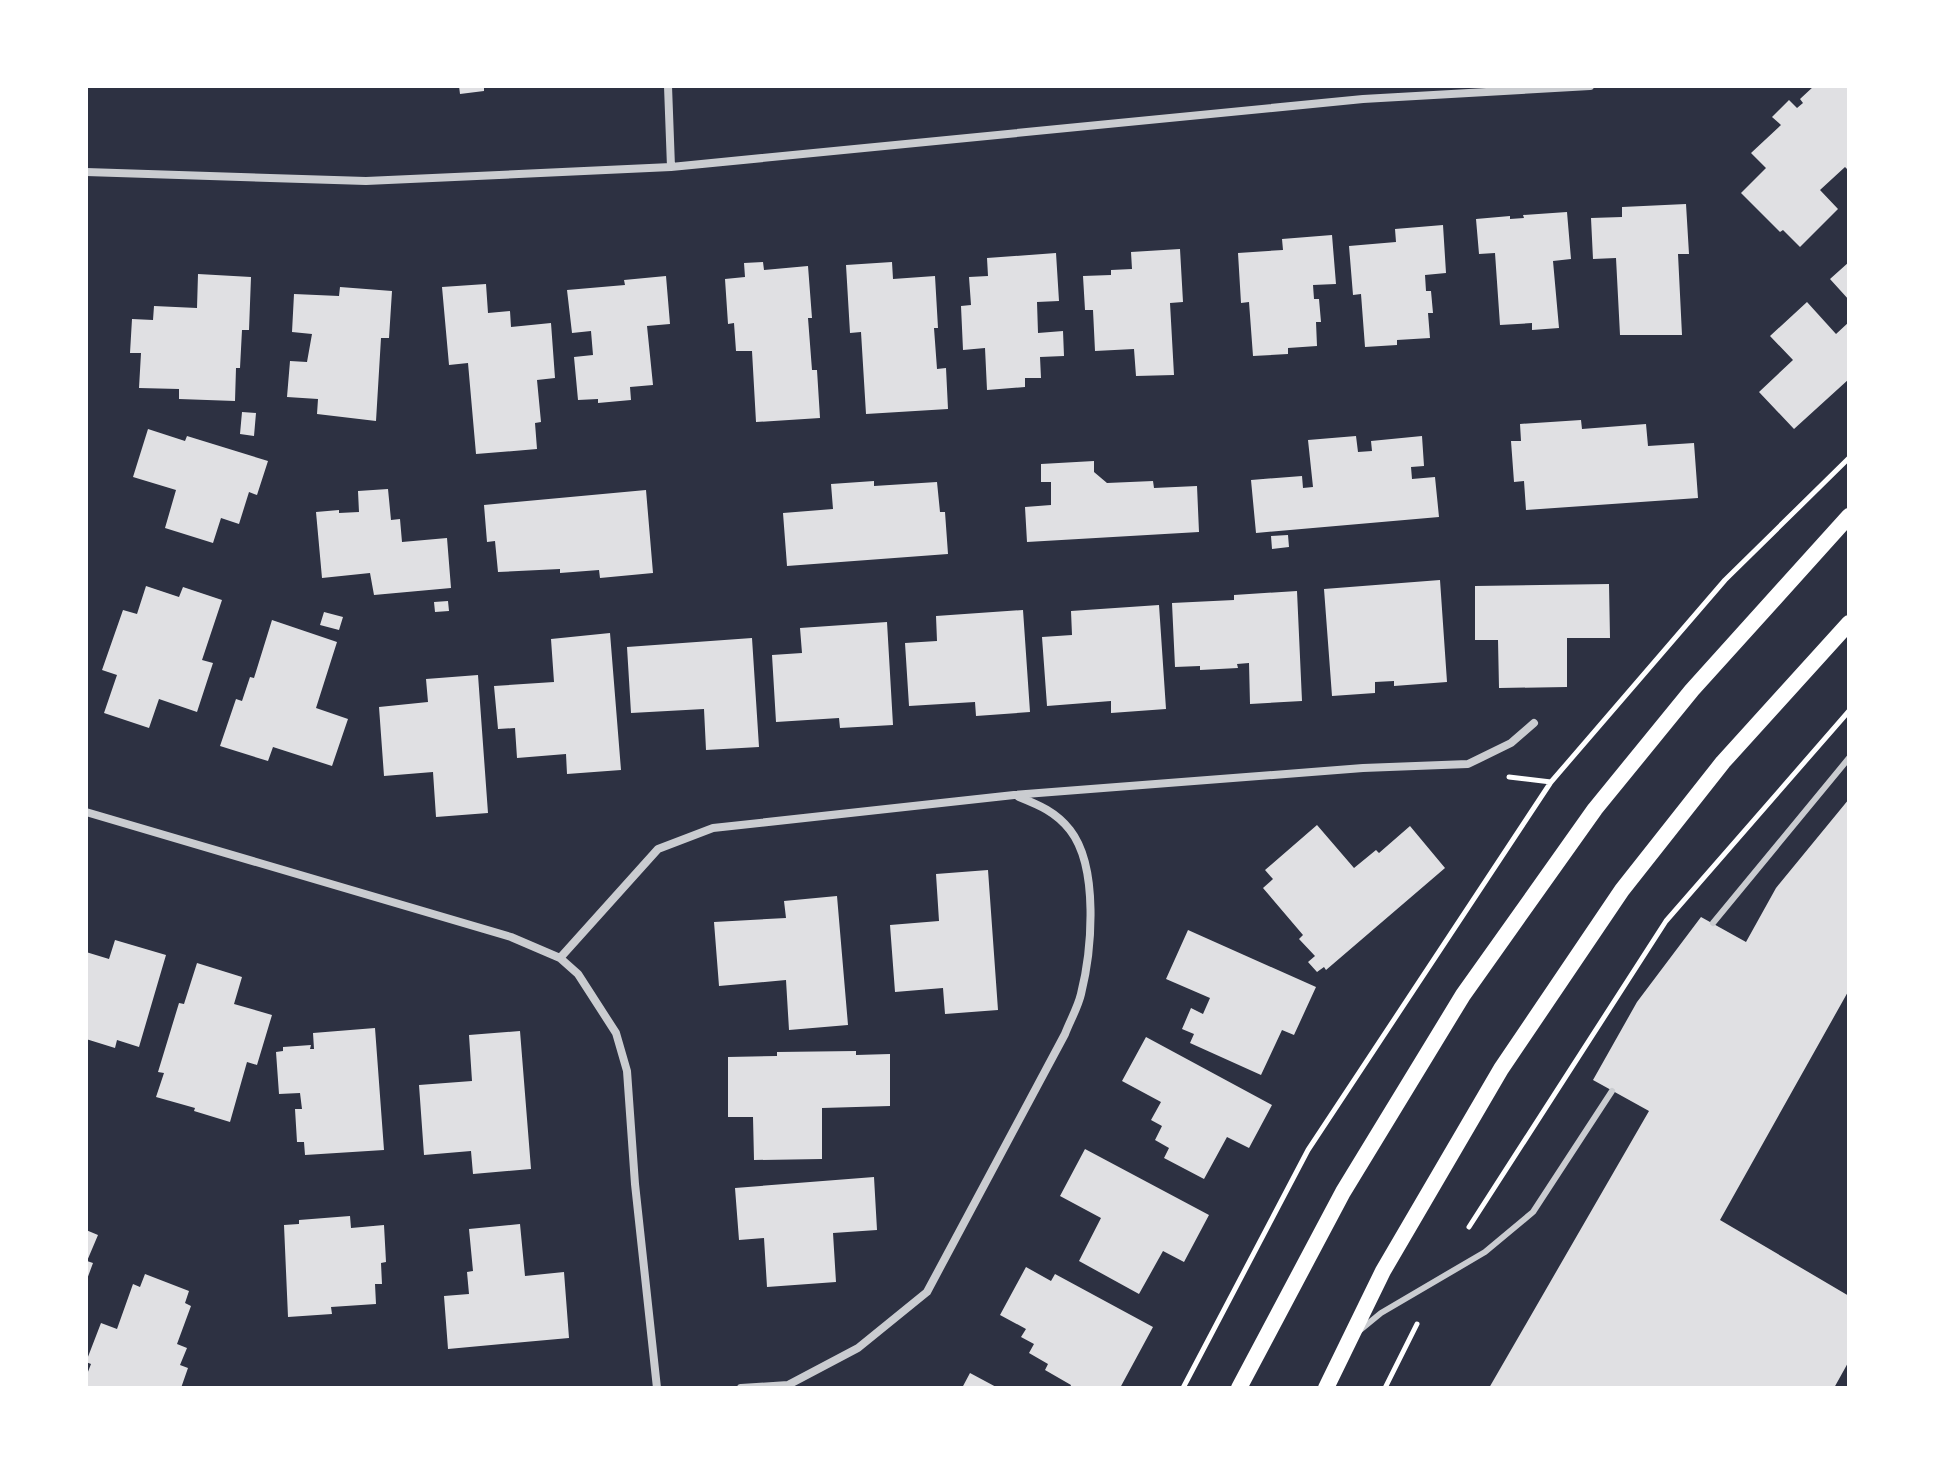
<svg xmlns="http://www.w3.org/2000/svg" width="1935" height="1474" font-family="'Playfair Display',serif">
<rect width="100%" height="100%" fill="#2d3142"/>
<path fill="#e0e0e3" d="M459 86H484V91L460 94Z
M1814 86H1849V171L1845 167 1820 190 1838 209 1800 247 1783 230 1780 232 1741 193 1766 168 1751 153 1781 125 1772 117 1789 100 1797 108 1803 103 1800 99Z
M1686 204 1689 254H1678L1682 335H1620L1616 258 1593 259 1591 218 1622 217V207Z
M1567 212 1571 259 1553 261 1559 328 1532 330V323L1500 325 1495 253 1479 254 1476 219 1510 216V219L1524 218 1523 215Z
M1443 225 1446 273 1425 275 1426 291H1431L1433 313H1428L1430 338 1397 340V345L1365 347 1361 294 1353 295 1349 246 1396 242 1395 229Z
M1332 235 1336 284 1313 285 1314 299H1319L1321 322H1316L1317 346 1288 348V354L1253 356 1249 302 1241 303 1238 253 1283 250 1282 239Z
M1180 249 1183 302 1170 303 1174 375 1136 376 1134 349 1095 351 1093 310H1085L1083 276 1111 275V270L1132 269 1131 252Z
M1056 253 1059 301 1037 302 1038 333 1063 331 1064 356 1040 357 1041 378H1025V387L987 390 985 348 963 350 961 306 971 305 969 277 988 276 987 258Z
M763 262 764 270 808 266 812 318H808L812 370H817L820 418 756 422 752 351H736L734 323 728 324 725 279 745 277 744 263Z
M892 262 893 279 935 276 938 328H934L937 369 946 368 948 409 866 414 861 332 850 333 846 265Z
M1849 262V300L1830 279Z
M198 274 251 277 249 330H242L240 368H236L235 401 179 399V389L139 388 141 353H130L132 319 153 320 154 306 197 308Z
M666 276 670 324 647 326 653 385 630 387 631 400 598 403V399L578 400 574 357 593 355 591 331 572 333 567 290 625 285 624 280Z
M486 284 488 313 510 311 511 327 551 323 555 378 537 380 541 422 535 423 537 449 476 454 468 363 449 365 442 287Z
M340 287 392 291 389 338H381L376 421 317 414 318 399 287 397 290 361 307 362 312 334 292 332 294 294 339 296Z
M1807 302 1836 334 1849 322V379L1794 429 1759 392 1793 360 1770 336Z
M242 412 256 413 254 436 240 434Z
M1581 420 1582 429 1646 424 1648 446 1694 443 1698 498 1526 510 1524 481 1514 482 1511 441H1521L1520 424Z
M148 429 185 441 187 436 268 461 257 495 249 492 239 524 221 518 213 543 165 528 176 490 133 477Z
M1356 436 1358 452 1372 451 1371 441 1422 436 1424 466 1411 467 1412 479 1435 477 1439 517 1256 533 1251 480 1302 476 1303 488 1313 487 1308 440Z
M1094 461V472L1107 483 1153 481 1154 488 1197 486 1199 532 1027 542 1025 507 1051 505V482H1041V464Z
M874 481V486L937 482 940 512H945L948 554 787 566 783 513 833 509 831 484Z
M388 489 391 520 400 519 402 542 447 538 451 588 374 595 370 573 322 578 316 512 339 510V513L359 512 358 491Z
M646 490 653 573 600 578 599 570 560 573V569L498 572 495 541 487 542 484 505Z
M1288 535 1289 547 1272 549 1271 536Z
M1440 580 1447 682 1394 686V681L1375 682V693L1332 696 1324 589Z
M1609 584 1610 638H1567V687L1499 688 1498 640H1475V586Z
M146 586 179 597 183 587 222 600 202 660 213 663 197 712 159 699 149 728 104 713 117 675 102 670 123 610 137 614Z
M1297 591 1302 701 1250 704 1249 663 1237 664 1238 668 1200 670V666L1175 667 1172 603 1234 600V595Z
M448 601 449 611 435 612 434 602Z
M1159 605 1166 709 1111 713V701L1047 706 1042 637 1072 635 1071 611Z
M1023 610 1030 712 976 716 975 702 909 706 905 643 937 641 936 616Z
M324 612 343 617 339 630 320 625Z
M272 620 337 642 316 708 348 719 332 766 273 747 268 761 220 746 236 699 242 701 250 677 254 678Z
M887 622 893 725 840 728 839 718 776 722 772 655 802 653 800 628Z
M610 633 621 770 567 774 566 754 517 758 515 728 498 729 494 686 554 682 551 639Z
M752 638 759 747 706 750 704 709 631 713 627 647Z
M478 675 488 813 436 817 433 772 384 776 379 707 428 702 426 679Z
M1849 799V990L1720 1220 1849 1296V1361L1834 1388H1489L1649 1111 1593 1080 1637 1002 1701 917 1746 942 1776 888Z
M1317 825 1354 868 1376 850 1379 853 1410 826 1445 868 1326 970 1324 967 1317 972 1308 962 1315 956 1299 939 1303 935 1263 888 1273 879 1265 870Z
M988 870 998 1010 945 1014 943 988 895 992 890 925 939 921 936 874Z
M837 896 848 1025 789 1030 786 980 719 986 714 922 786 918 784 901Z
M1188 930 1316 987 1294 1035 1282 1030 1261 1075 1190 1043 1194 1034 1182 1029 1191 1008 1203 1014 1210 998 1166 979Z
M115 940 166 955 139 1047 117 1040 115 1048 86 1039V952L109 959Z
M197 963 242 977 234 1004 272 1015 257 1065 247 1062 230 1122 194 1111 195 1108 156 1097 164 1073 158 1072 179 1003 184 1004Z
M375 1028 384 1150 305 1155 304 1142H297L295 1109H302L300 1093 279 1094 276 1052 283 1051V1047L311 1045 310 1049H314L313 1033Z
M520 1031 531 1169 473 1174 471 1151 424 1155 419 1085 472 1081 469 1035Z
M1146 1037 1272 1105 1249 1148 1227 1137 1204 1179 1164 1158 1169 1148 1155 1140 1162 1126 1151 1120 1161 1102 1122 1081Z
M856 1051V1055L890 1054V1106L822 1108V1159L754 1160 753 1117H728V1057L777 1056V1052Z
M1085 1149 1209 1215 1184 1262 1163 1251 1139 1294 1079 1261 1101 1218 1060 1196Z
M874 1177 877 1230 833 1233 836 1282 767 1287 764 1238 739 1240 735 1188Z
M350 1216 351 1228 384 1225 386 1262 381 1263 382 1284H375L376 1304 331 1307 332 1314 288 1317 284 1225 299 1224V1220Z
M520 1224 525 1276 564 1272 569 1338 448 1349 444 1296 469 1294 467 1272 473 1271 469 1229Z
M86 1230 98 1235 87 1261 93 1263 86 1282Z
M1026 1267 1051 1281 1055 1274 1153 1327 1120 1388H1070L1071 1385 1045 1370 1048 1364 1029 1353 1034 1344 1021 1337 1026 1329 1000 1315Z
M145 1274 189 1291 185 1303 191 1306 177 1344 187 1348 180 1365 188 1368 181 1388H86V1377L91 1364 86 1362 101 1323 117 1329 133 1284 140 1287Z
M970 1373 998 1388H962Z"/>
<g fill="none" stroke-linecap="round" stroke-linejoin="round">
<path stroke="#fff" stroke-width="5" d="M1509 777 1551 782
M1469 1227 1666 921 1849 711
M1183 1388 1308 1150 1551 782 1725 580 1849 458
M1385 1388 1417 1324"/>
<path stroke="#caccd0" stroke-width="6" d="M1713 923 1849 758
M1359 1331 1381 1313 1485 1252 1533 1212 1612 1091"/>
<path stroke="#caccd0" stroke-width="8" d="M668 86 671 167
M86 172 366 181 671 167 1363 99 1590 86
M86 812 511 937 560 958 578 974 616 1033 627 1071 635 1184 657 1388
M560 958 658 849 713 828 1014 795 1363 768 1468 764 1511 743 1534 723
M741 1388 788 1385 858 1348 927 1292 1065 1034C1070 1021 1078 1007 1081 994 1092 950 1099 867 1070 830 1056 812 1039 805 1019 797"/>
<path stroke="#fff" stroke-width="16" d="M1239 1388 1343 1192 1463 995 1595 809 1692 690 1849 516
M1326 1388 1383 1271 1501 1069 1622 890 1723 762 1849 623"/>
</g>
<rect width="1935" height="1474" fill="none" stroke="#ffffff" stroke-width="176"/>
</svg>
